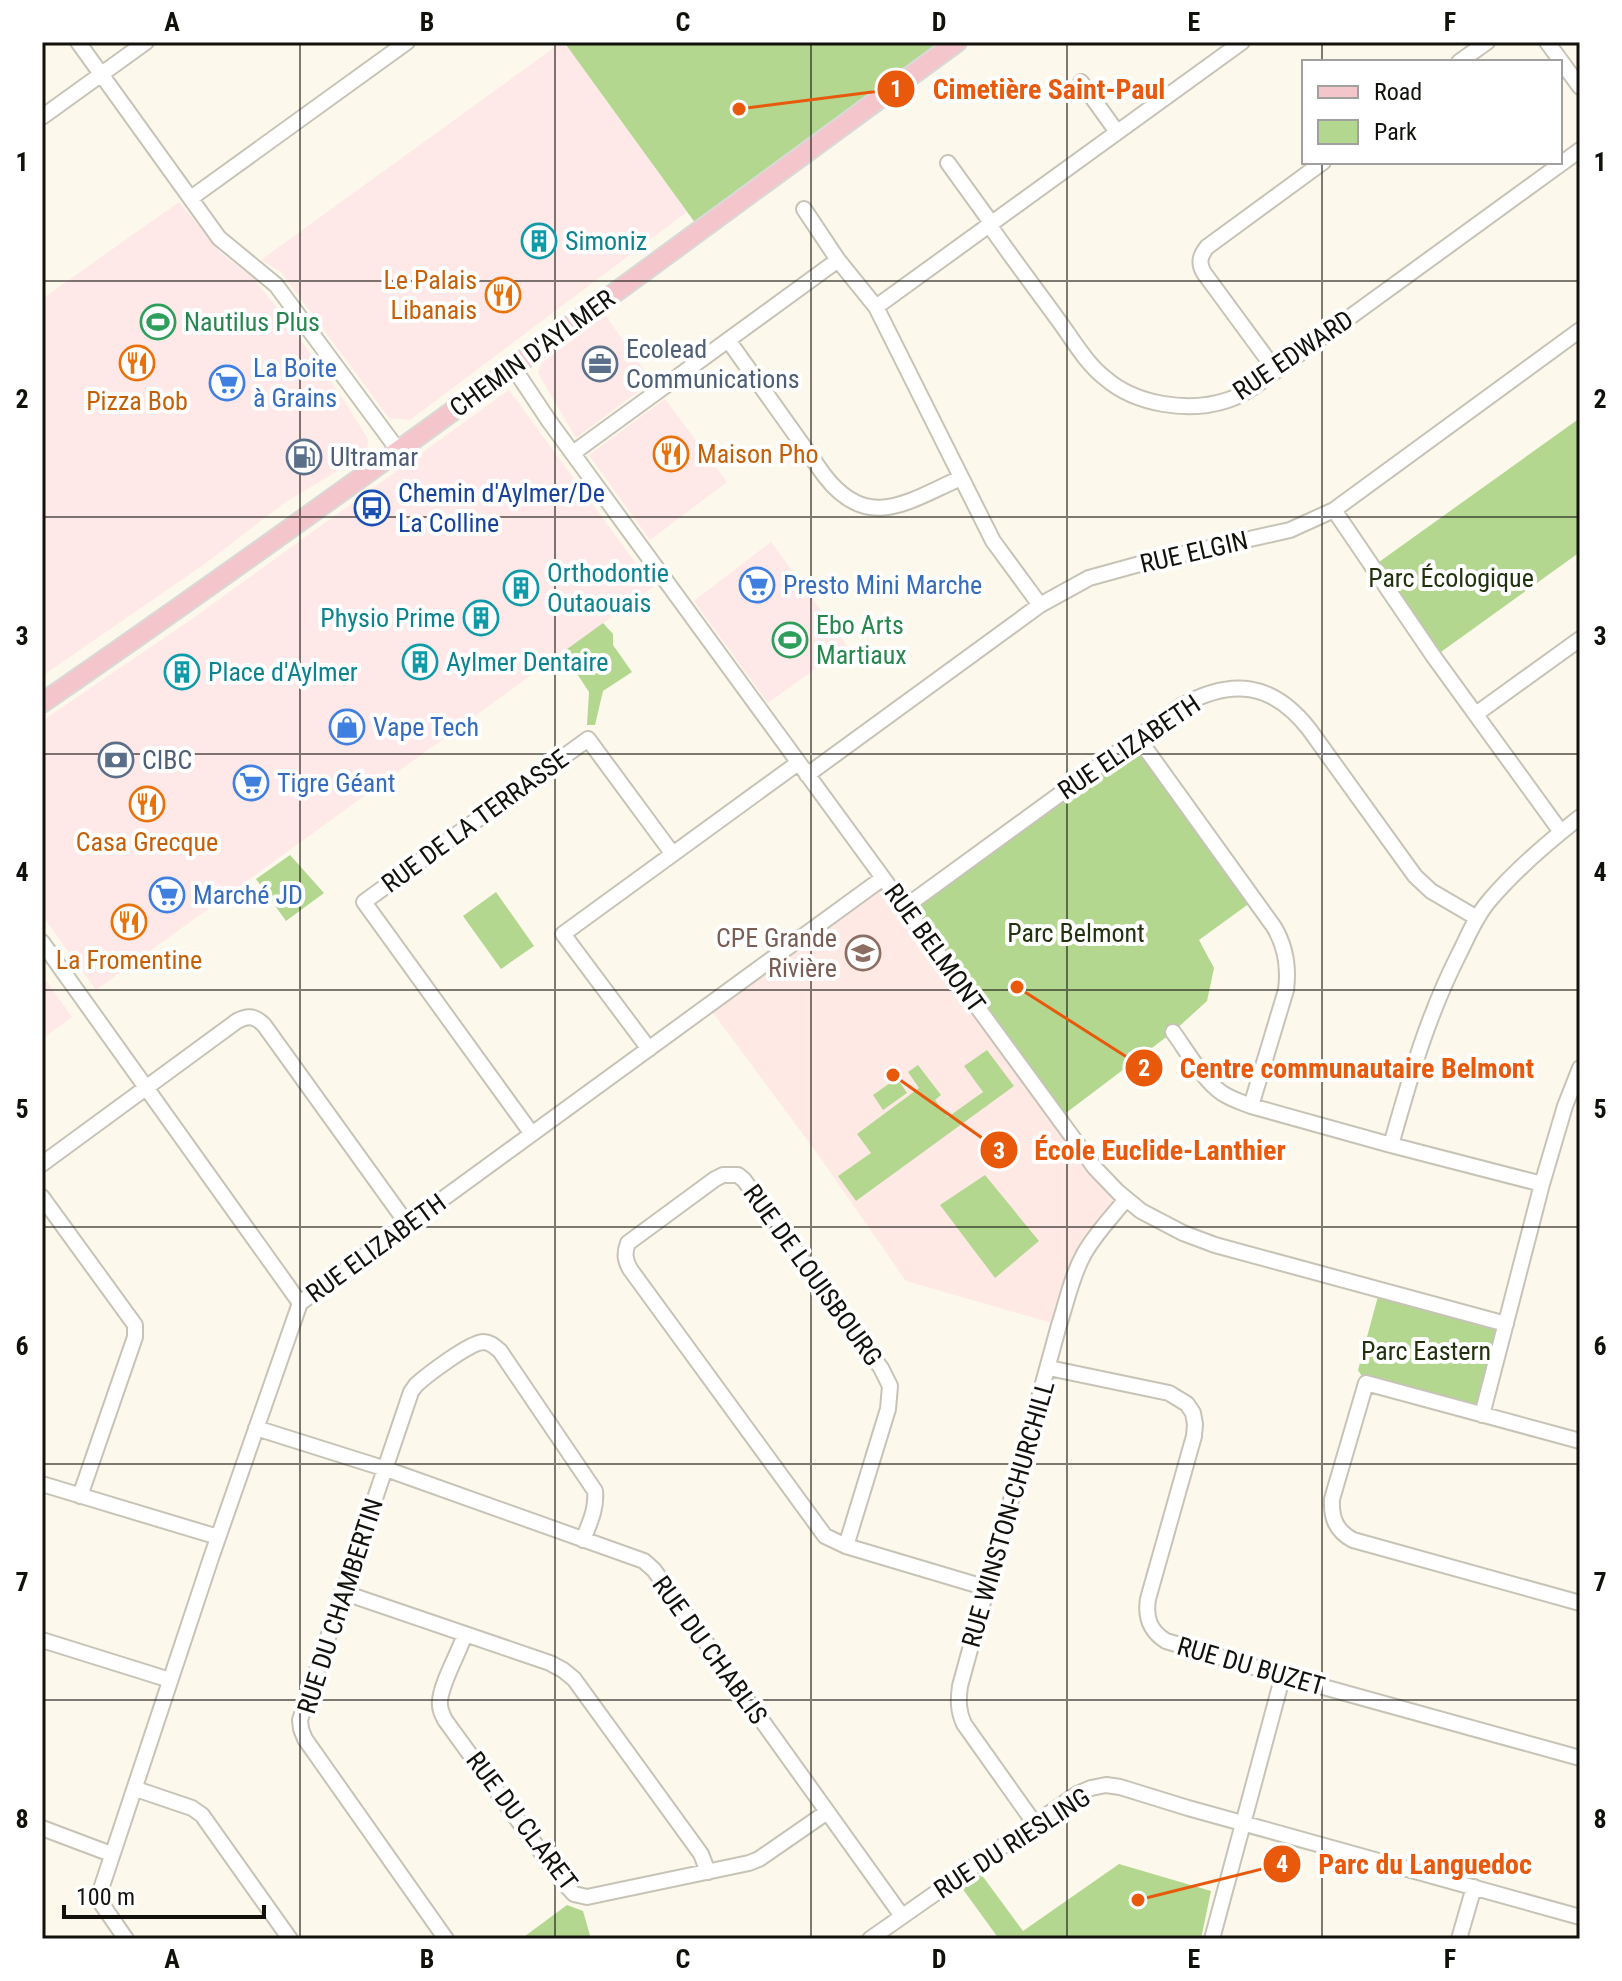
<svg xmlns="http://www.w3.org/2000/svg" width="1622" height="1981" font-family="'Roboto Condensed',sans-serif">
<rect width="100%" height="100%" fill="#fcf8eb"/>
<path fill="#fee8e8" d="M562 42H564L687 212 410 420 389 418 281 272 261 260Z
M179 202 222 254 253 278 281 313 345 402 368 439 367 449 359 458 284 503 206 563 42 676V299Z
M605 315 652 381 576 438 538 373 542 363Z
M509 390 653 587 96 990 42 915V721L192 619Z
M665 399 727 482 650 540 589 455Z
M771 542 847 646 768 703 694 601Z
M42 975 72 1017 42 1039Z"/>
<path fill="#fee9e5" d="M883 878 1126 1199 1092 1241 1059 1325 906 1281 819 1156 708 1006Z"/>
<path fill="#b3d78f" d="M564 42H953L701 231Z
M1580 418V552L1434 657 1372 567Z
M603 623 613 634V645L632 672 603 691 595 725H587L589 692 563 652Z
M1138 738 1254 900 1199 940 1214 968 1207 1001 1173 1032 1058 1119 905 907Z
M290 855 324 893 286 921 256 879Z
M496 892 534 946 501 969 463 916Z
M987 1050 1014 1086 856 1201 838 1176 871 1153 857 1134 919 1088 908 1072 918 1065 941 1095 935 1100 948 1117 983 1092 964 1066Z
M897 1078 907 1093 883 1110 873 1095Z
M985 1175 1039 1241 995 1278 940 1205Z
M1380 1289 1506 1324 1482 1415 1366 1383 1358 1370Z
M1119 1864 1211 1891 1201 1939H999L962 1888 981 1874 1023 1931Z
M567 1905 583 1911 591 1939H521Z"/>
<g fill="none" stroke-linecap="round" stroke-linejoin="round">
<g stroke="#c7c3b6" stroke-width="18">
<path id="minor" d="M78 42 219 238 276 285 398 450
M1547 42 1580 87
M1459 62 1487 42
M1081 82 1117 132
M42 117 146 42
M948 163 992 224
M191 198 407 42
M804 209 838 260 876 307 993 541 1040 605
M990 226C1012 258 1036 289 1059 321 1073 340 1086 363 1105 378 1136 405 1189 413 1228 400 1238 397 1246 392 1255 386L1580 150
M876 307 1242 42
M728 340 824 475C868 533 908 501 961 478
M513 367 549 421 1095 1168 1118 1192 1141 1211 1183 1233 1215 1245 1506 1324
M1276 371 1204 273C1198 263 1200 256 1207 247L1323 162
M573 453 838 260
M1334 510 1434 657 1561 832
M1476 714 1580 639
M1138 738 1274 927C1286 947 1289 967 1286 990L1251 1106
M807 775 1040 605 1089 578 1147 562 1290 530 1334 510 1580 330
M905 907 1181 706C1232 678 1272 682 1309 729L1415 876 1431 891 1477 918
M42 942 300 1303
M1173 1032C1187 1051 1203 1080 1222 1093 1231 1099 1241 1102 1251 1106L1391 1145 1542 1184
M649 1049 563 934 798 763
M532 1134 364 902 588 739 672 853
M1391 1145C1410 1078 1427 1017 1459 954 1468 936 1476 916 1489 901 1515 870 1548 842 1580 817
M42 1164 237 1021C248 1015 255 1016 264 1025L408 1225
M42 1197 135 1325V1337L80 1496
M1049 1368 1169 1393 1187 1404 1193 1413 1195 1424 1194 1436 1148 1599C1145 1618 1150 1631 1166 1641L1291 1678 1580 1758
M1482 1415 1542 1184 1565 1106 1580 1068
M256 1428 386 1469 644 1561 654 1570 902 1916
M1580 1441 1366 1383 1332 1499C1331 1518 1336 1531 1353 1540L1580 1603
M42 1484 218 1537
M846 1546 888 1409 890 1386 881 1368 744 1180 738 1175H723L715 1179 628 1243C624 1253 625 1260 630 1269L825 1536 846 1546 987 1588
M342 1592 550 1663 563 1670 574 1679 701 1854 708 1872
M465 1634C459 1653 441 1683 440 1701 439 1708 442 1714 445 1720L562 1881 574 1894 587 1897 749 1863 759 1859 827 1812
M42 1640 170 1680
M136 1789 192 1808 202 1815 290 1939
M1035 1824 964 1724C958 1711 958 1700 960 1686L1059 1325C1067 1301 1072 1275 1084 1254 1095 1234 1112 1217 1126 1199
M42 1828 111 1854
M126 1939 101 1903 100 1892 211 1558 300 1303 883 878
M446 1939 305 1739 301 1729 300 1720 411 1392 416 1385C427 1375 469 1343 483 1342 490 1342 494 1346 500 1351L595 1491C597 1509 589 1524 583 1540
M870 1939 1077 1794 1091 1788 1106 1785 1120 1787 1188 1808 1580 1917
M1212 1939 1283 1675
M1459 1939 1474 1887"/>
</g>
<g stroke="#d9d9d8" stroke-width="22">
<path id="major" d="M42 703C352 489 653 264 957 42"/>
</g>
<use href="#minor" stroke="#fff" stroke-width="14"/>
<use href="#major" stroke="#f4c5cb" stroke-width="18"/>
</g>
<path fill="none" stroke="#12110c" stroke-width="2" stroke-opacity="0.55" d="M300 42V1939M555 42V1939M811 42V1939M1067 42V1939M1322 42V62M1322 162V1939M42 281H1580M42 517H1580M42 754H1580M42 990H1580M42 1227H1580M42 1464H1580M42 1700H1580"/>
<defs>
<g id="building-ring" transform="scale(1.8)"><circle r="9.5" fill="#fff" stroke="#0f9aa8" stroke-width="1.5"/><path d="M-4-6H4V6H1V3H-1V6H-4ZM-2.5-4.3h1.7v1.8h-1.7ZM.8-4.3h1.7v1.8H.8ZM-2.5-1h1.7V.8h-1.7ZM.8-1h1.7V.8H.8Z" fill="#0f9aa8"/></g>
<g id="restaurant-ring" transform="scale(1.8)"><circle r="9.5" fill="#fff" stroke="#e8710a" stroke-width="1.5"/><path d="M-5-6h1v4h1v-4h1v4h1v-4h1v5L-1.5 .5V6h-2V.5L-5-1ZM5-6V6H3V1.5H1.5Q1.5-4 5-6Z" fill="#e8710a"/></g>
<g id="stadium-ring" transform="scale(1.8)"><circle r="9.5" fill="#fff" stroke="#2e9e5b" stroke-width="1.5"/><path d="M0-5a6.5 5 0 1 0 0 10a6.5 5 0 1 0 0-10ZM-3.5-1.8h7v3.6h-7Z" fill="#2e9e5b"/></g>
<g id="office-ring" transform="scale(1.8)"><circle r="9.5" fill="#fff" stroke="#5c6f8a" stroke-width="1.5"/><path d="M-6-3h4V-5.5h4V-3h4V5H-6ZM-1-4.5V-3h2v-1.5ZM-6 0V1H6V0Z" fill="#5c6f8a"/></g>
<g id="supermarket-ring" transform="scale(1.8)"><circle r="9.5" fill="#fff" stroke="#3f7fe0" stroke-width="1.5"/><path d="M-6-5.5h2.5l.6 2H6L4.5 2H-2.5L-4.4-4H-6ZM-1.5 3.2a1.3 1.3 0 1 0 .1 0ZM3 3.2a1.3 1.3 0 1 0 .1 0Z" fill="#3f7fe0"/></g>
<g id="fuel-ring" transform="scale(1.8)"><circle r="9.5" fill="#fff" stroke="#5c6f8a" stroke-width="1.5"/><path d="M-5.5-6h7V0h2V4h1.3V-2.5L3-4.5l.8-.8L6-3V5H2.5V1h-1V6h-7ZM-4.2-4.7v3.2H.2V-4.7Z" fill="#5c6f8a"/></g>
<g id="bus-ring" transform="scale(1.8)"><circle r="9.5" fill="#fff" stroke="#1a4fb4" stroke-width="1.5"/><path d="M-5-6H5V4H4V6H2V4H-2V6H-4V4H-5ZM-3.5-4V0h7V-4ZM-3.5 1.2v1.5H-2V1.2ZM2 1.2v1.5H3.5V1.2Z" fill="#1a4fb4"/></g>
<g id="shop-ring" transform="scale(1.8)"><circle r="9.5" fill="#fff" stroke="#3f7fe0" stroke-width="1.5"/><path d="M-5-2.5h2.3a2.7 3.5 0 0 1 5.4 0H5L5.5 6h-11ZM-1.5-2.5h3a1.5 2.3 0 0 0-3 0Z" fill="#3f7fe0"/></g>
<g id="bank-ring" transform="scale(1.8)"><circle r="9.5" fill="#fff" stroke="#5c6f8a" stroke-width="1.5"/><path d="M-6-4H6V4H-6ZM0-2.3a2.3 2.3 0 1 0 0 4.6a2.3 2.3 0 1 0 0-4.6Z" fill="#5c6f8a"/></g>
<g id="school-ring" transform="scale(1.8)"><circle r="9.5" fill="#fff" stroke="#8d6e63" stroke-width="1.5"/><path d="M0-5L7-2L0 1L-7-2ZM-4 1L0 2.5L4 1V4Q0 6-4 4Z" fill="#8d6e63"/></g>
</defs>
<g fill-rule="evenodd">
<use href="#building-ring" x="539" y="241"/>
<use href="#restaurant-ring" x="503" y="295"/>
<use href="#stadium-ring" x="158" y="322"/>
<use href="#restaurant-ring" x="137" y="363"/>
<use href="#office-ring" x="600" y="364"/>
<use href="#supermarket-ring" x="227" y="383"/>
<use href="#restaurant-ring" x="671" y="454"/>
<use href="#fuel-ring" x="304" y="457"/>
<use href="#bus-ring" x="372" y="508"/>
<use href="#supermarket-ring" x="757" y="585"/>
<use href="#building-ring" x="521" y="588"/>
<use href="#building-ring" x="481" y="618"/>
<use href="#stadium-ring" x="790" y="640"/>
<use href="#building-ring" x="420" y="662"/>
<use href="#building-ring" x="182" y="672"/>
<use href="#shop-ring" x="347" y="727"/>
<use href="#bank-ring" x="116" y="760"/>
<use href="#supermarket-ring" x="251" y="783"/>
<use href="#restaurant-ring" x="147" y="804"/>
<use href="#supermarket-ring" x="167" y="895"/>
<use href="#restaurant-ring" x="129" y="922"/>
<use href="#school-ring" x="863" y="953"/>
</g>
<g text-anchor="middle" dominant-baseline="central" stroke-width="8" stroke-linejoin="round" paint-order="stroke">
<g font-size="26" fill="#0d838f" stroke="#fff" text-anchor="start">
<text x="565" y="241">Simoniz</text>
<text x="547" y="573">Orthodontie<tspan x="547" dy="30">Outaouais</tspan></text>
<text x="455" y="618" text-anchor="end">Physio Prime</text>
<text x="446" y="662">Aylmer Dentaire</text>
<text x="208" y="672">Place d'Aylmer</text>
</g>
<g font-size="26" fill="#c56008" stroke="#fff">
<text x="477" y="280" text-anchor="end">Le Palais<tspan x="477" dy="30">Libanais</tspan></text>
<text x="137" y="401">Pizza Bob</text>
<text x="697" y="454" text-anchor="start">Maison Pho</text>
<text x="147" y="842">Casa Grecque</text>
<text x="129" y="960">La Fromentine</text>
</g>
<g font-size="26" fill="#27864d" stroke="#fff" text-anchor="start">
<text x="184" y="322">Nautilus Plus</text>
<text x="816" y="625">Ebo Arts<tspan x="816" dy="30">Martiaux</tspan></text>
</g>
<g font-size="26" fill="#4e5e75" stroke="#fff" text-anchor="start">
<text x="626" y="349">Ecolead<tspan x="626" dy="30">Communications</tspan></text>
<text x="330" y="457">Ultramar</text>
<text x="142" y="760">CIBC</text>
</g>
<g font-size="26" fill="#12110c" stroke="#fff">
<text transform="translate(532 353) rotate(-36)">CHEMIN D'AYLMER</text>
<text transform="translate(1293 355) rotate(-34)">RUE EDWARD</text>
<text transform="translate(1194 552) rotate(-13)">RUE ELGIN</text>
<text transform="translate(1129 747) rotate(-34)">RUE ELIZABETH</text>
<text transform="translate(475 821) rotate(-36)">RUE DE LA TERRASSE</text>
<text transform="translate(935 948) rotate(54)">RUE BELMONT</text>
<text transform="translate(376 1248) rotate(-36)">RUE ELIZABETH</text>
<text transform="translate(813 1275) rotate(54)">RUE DE LOUISBOURG</text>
<text transform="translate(1008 1514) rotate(-74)">RUE WINSTON-CHURCHILL</text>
<text transform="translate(340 1606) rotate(-72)">RUE DU CHAMBERTIN</text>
<text transform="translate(710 1650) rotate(54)">RUE DU CHABLIS</text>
<text transform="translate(1251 1666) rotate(16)">RUE DU BUZET</text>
<text transform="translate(522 1821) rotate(53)">RUE DU CLARET</text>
<text transform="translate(1012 1843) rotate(-33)">RUE DU RIESLING</text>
</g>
<g font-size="26" fill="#366cbe" stroke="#fff" text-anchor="start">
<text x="253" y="368">La Boite<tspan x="253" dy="30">à Grains</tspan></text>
<text x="783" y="585">Presto Mini Marche</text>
<text x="373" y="727">Vape Tech</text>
<text x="277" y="783">Tigre Géant</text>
<text x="193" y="895">Marché JD</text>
</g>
<g font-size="26" fill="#164399" stroke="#fff" text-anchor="start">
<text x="398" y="493">Chemin d'Aylmer/De<tspan x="398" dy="30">La Colline</tspan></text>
</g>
<g font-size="26" fill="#22320e" stroke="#fff">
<text x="1451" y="578">Parc Écologique</text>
<text x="1076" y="933">Parc Belmont</text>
<text x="1426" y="1351">Parc Eastern</text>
</g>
<g font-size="26" fill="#785e54" stroke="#fff" text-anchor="end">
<text x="837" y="938">CPE Grande<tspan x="837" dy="30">Rivière</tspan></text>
</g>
</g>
<path fill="none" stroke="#e8590c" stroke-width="3" d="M739 109L896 89M1017 987L1144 1068M893 1075L999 1150M1138 1900L1282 1864"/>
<g fill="#e8590c" stroke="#fff" stroke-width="3">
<circle cx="739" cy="109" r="8"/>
<circle cx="1017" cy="987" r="8"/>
<circle cx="893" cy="1075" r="8"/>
<circle cx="1138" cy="1900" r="8"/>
<circle cx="896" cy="89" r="20"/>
<circle cx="1144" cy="1068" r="20"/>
<circle cx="999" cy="1150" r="20"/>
<circle cx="1282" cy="1864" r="20"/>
</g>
<g font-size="24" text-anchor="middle" font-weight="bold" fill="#fff">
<text x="896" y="97">1</text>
<text x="1144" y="1076">2</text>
<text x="999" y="1159">3</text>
<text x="1282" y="1872">4</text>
</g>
<g font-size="28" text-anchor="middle" font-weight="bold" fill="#e8590c" stroke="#fff" stroke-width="8" stroke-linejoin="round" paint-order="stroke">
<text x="1049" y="99">Cimetière Saint-Paul</text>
<text x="1357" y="1078">Centre communautaire Belmont</text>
<text x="1160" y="1160">École Euclide-Lanthier</text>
<text x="1425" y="1874">Parc du Languedoc</text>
</g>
<rect width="1622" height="1981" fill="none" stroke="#ffffff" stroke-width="88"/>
<rect x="1302" y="60" width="260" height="104" fill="#ffffff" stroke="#a0a09e" stroke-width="2"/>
<rect x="1318" y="86" width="40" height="12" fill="#f4c5cb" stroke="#a0a09e" stroke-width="2"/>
<text x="1374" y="100" font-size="24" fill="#12110c">Road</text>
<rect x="1318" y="120" width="40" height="24" fill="#b3d78f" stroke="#a0a09e" stroke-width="2"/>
<text x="1374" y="140" font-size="24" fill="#12110c">Park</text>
<path d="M64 1905v12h200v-12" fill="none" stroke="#12110c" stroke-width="4"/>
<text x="76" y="1905" font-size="24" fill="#12110c" stroke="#ffffff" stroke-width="6" paint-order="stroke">100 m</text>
<rect x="44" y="44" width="1534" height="1893" fill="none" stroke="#12110c" stroke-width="3"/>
<g font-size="26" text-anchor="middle" font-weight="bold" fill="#12110c">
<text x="172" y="31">A</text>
<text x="427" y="31">B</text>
<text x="683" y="31">C</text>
<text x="939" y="31">D</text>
<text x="1194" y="31">E</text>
<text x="1450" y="31">F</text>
<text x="22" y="171">1</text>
<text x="1600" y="171">1</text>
<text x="22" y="408">2</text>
<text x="1600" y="408">2</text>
<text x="22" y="645">3</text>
<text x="1600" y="645">3</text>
<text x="22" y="881">4</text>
<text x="1600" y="881">4</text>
<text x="22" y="1118">5</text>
<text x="1600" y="1118">5</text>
<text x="22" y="1355">6</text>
<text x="1600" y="1355">6</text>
<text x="22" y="1591">7</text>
<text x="1600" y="1591">7</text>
<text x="22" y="1828">8</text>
<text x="1600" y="1828">8</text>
<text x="172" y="1968">A</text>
<text x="427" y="1968">B</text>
<text x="683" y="1968">C</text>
<text x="939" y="1968">D</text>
<text x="1194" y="1968">E</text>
<text x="1450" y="1968">F</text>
</g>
</svg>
